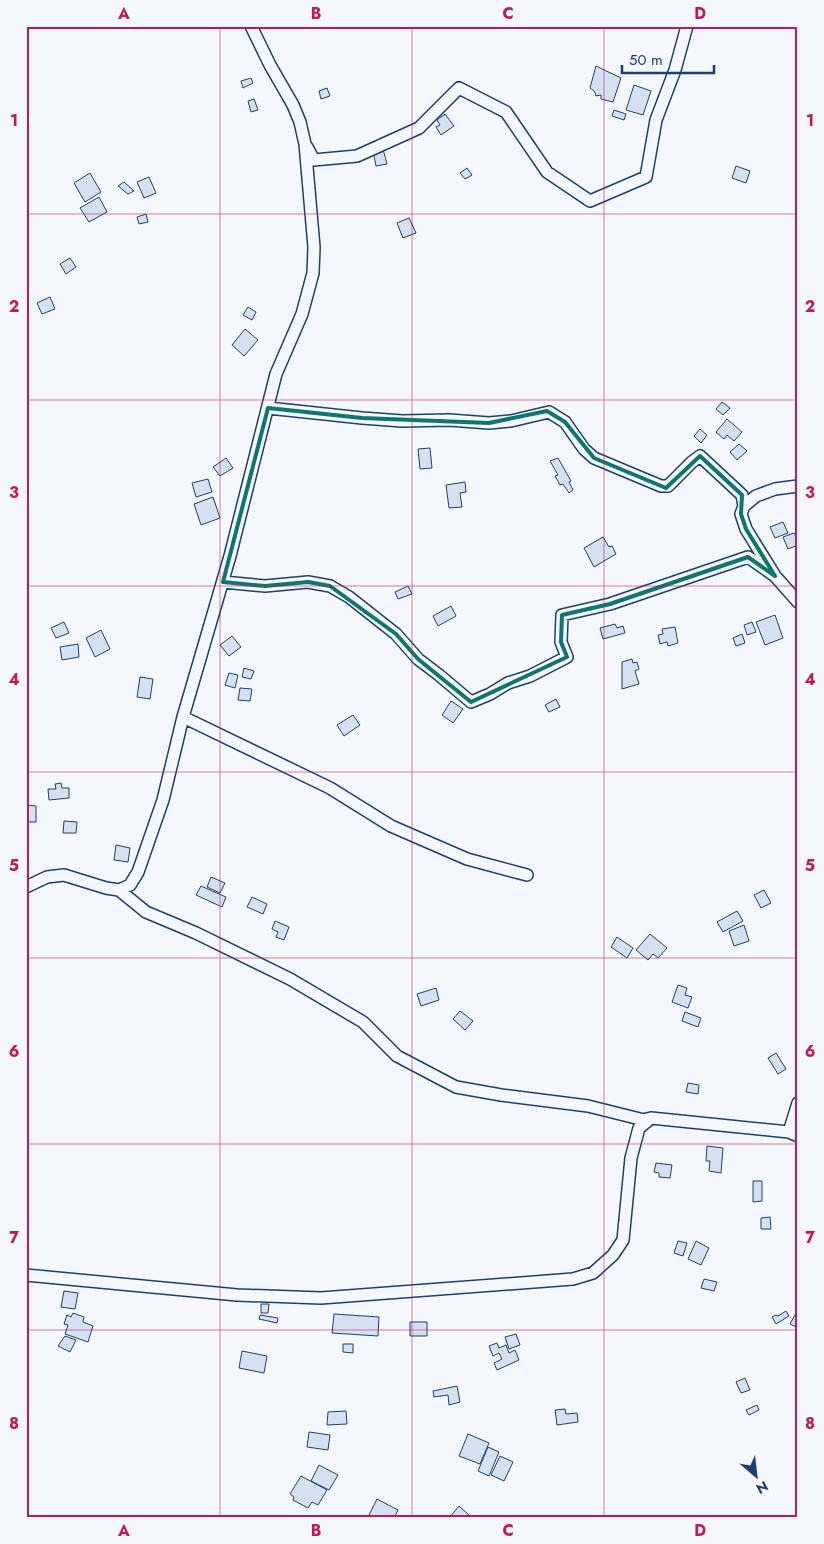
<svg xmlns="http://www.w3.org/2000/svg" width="824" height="1544" font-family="Jost,sans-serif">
<rect width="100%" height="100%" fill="#f4f7fb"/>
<path fill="#d5e0f0" stroke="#1d3f73" d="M596 66 621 78 613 102 601 99V95L596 96 595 92 590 88Z
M251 78 253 83 243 88 241 81Z
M634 85 651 91 643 115 626 110Z
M327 88 330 96 321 99 319 91Z
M254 99 258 110 251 112 248 101Z
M614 110 626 114 624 120 612 116Z
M445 114 454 126 441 135 436 127 440 125 437 120Z
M383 149 387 164 376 166 373 151Z
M736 166 750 171 746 183 732 178Z
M467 168 472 175 465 179 460 173Z
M90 173 101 192 85 202 74 183Z
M149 177 156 193 144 198 137 182Z
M124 182 134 191 128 194 118 186Z
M99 197 107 212 89 222 80 208Z
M146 214 148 222 139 224 137 217Z
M409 218 416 233 403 238 397 223Z
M70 258 76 267 66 274 60 264Z
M50 297 55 309 42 314 37 303Z
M248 307 256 312 252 320 243 315Z
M245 329 258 340 244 356 232 345Z
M722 402 730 408 723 415 716 409Z
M727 419 742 432 734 441 727 435 724 439 716 432Z
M700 429 707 435 701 443 694 436Z
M739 444 747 451 737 460 730 452Z
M430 448 432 468 420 469 418 449Z
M226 458 233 468 220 476 213 467Z
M558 458 571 481 569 482 573 490 569 493 563 484 560 485 555 476 558 475 550 461Z
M208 479 212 492 196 497 192 483Z
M465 482 466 492 460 493 462 507 449 508 446 485Z
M213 497 220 518 201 525 194 504Z
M783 522 788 533 775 538 770 527Z
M794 533 798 541V545L788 549 783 537Z
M603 537 609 547 612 546 616 554 594 567 584 548Z
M408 586 412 594 398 599 395 592Z
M451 606 456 616 438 626 433 616Z
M775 615 783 638 765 645 756 622Z
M64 622 69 633 56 638 51 628Z
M752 622 756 632 747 635 744 625Z
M615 624 617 628 623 626 625 633 603 639 600 628Z
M675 627 678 643 668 646 667 642 660 644 658 635 663 634 662 629Z
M101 630 110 649 95 657 86 638Z
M742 634 745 643 736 646 733 638Z
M232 636 241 647 229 656 220 645Z
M78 644 79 657 62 660 60 647Z
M632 659 633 663 637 662 639 669 635 671 639 684 622 689V662Z
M244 668 254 671 251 679 242 677Z
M229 673 238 675 235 688 225 685Z
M140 677 153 679 150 699 137 697Z
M240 688 252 689 250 701 238 700Z
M556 699 560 707 549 712 545 705Z
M451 701 463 709 453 723 442 715Z
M353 715 360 725 344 736 337 725Z
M61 783 62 788H69V798L49 800 48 789H56L55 784Z
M26 805 36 806V822H26Z
M64 821 77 822 76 833H63Z
M116 845 130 848 128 862 114 860Z
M211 877 225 883 220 893 207 887Z
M201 886 226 897 222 907 196 895Z
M764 890 771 903 761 908 754 895Z
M252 897 267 904 263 914 247 907Z
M737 911 743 921 723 932 717 922Z
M275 921 289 927 284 940 276 937 278 932 272 929Z
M744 925 749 941 734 946 729 931Z
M650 934 667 948 658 958 653 954 648 960 636 950Z
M617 937 633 948 627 958 611 947Z
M678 985 687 988 685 995 692 997 688 1008 672 1002Z
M436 988 439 1000 421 1006 417 994Z
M460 1011 473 1021 465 1030 453 1019Z
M685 1012 701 1018 698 1027 682 1021Z
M776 1053 786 1069 778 1074 768 1058Z
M688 1083 699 1085 698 1094 686 1092Z
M707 1146 723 1148 721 1173 709 1171 710 1161H706Z
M656 1163 672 1165 670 1178 659 1177V1173L654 1172Z
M753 1181H762V1201L753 1202Z
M770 1217 771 1229H761V1218Z
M678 1241 687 1243 683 1256 674 1253Z
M696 1241 709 1248 701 1265 688 1259Z
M704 1279 717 1282 714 1291 701 1288Z
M64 1291 78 1293 75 1309 61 1307Z
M261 1304H269L268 1313H261Z
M786 1311 789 1316 776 1324 772 1317 776 1315 778 1316Z
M73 1313 84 1317 83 1322 93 1326 88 1342 65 1334 68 1325 64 1324 67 1315 71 1317Z
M796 1313 798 1314V1328L790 1324Z
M334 1314 379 1317 378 1336 332 1333Z
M260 1315 278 1318 277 1323 259 1319Z
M410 1322H427V1336H410Z
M516 1334 520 1345 509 1349 505 1337Z
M65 1336 76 1340 70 1352 58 1346Z
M497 1343 499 1348 506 1345 509 1353 515 1350 519 1360 497 1370 494 1363 502 1359 499 1353 493 1356 489 1346Z
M343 1344H353V1353L343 1352Z
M242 1351 267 1356 264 1373 239 1368Z
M745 1378 750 1390 741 1393 736 1382Z
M457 1386 460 1402 449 1405 448 1395 434 1397 433 1391Z
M757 1405 759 1410 749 1415 746 1410Z
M565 1409 566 1414 577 1413 578 1422 557 1425 555 1410Z
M346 1411 347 1424 327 1425 328 1412Z
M309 1432 330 1435 328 1450 307 1447Z
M468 1434 489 1443 480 1464 459 1456Z
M488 1447 499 1452 489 1476 478 1471Z
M500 1456 513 1462 504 1481 491 1475Z
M319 1465 338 1475 329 1490 311 1481Z
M301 1476 327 1490 318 1505 312 1502 308 1508 293 1500 294 1497 290 1494Z
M377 1499 398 1510 394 1518H375L369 1515Z
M459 1506 469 1515 466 1518H449Z"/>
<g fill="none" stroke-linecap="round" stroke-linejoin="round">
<g stroke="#1d3f73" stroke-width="14">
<path id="minor" d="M307 147 314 160 357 156 419 128 459 88 506 112 547 172 590 201 646 177 656 120 675 70 687 26
M268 408 362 418 402 421 449 420 489 423 511 421 549 412 565 422 584 449 594 458 661 486H668L692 462 700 456 742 495 744 506
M798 486 775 489 756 496 744 506 741 514 746 529 775 576 798 602
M223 582 265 586 308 582 330 586 349 597 396 634 418 659 439 675 471 702 490 694 508 683 530 676 567 657 561 642 562 615 610 604 748 557 775 576
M183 717 330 788 391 826 467 859 527 875
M26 887 47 877 64 875 106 888 119 890 130 885 138 872 163 800 183 717 230 556 276 374 302 314 313 273 314 247 305 144 300 122 293 105 270 65 251 26
M119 890 146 912 196 933 290 979 363 1022 397 1056 456 1087 501 1095 588 1106 644 1120 651 1118
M789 1132 798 1103
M26 1275 237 1295 321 1298 573 1279 593 1273 613 1255 623 1240 631 1158 639 1128 651 1118 789 1132 798 1136"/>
</g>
<use href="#minor" stroke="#f4f7fb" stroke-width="11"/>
</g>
<path fill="none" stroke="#0f766e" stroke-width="4" stroke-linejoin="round" d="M268 408 362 418 489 423 547 411 565 422 594 458 666 488 700 456 742 495 741 514 746 529 775 576 748 557 610 604 562 615 561 642 567 657 471 702 418 659 396 634 330 586 308 582 265 586 223 582Z"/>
<path fill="none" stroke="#c2185b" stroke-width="1" stroke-opacity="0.55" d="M220 26V1518M412 26V1518M604 26V1518M26 214H798M26 400H798M26 586H798M26 772H798M26 958H798M26 1144H798M26 1330H798"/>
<rect width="824" height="1544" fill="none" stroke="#f4f7fb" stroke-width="55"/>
<g transform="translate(756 1476) rotate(152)" stroke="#f4f7fb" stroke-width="4" paint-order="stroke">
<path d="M0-4L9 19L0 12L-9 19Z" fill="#1d3f73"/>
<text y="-8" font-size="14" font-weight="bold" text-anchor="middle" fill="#1d3f73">N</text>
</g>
<path d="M622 65v8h92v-8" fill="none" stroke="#1d3f73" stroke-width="2.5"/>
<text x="629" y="65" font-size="15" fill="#1d3f73" stroke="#f4f7fb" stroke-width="4" paint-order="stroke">50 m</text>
<rect x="28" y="28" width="768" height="1488" fill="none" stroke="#c2185b" stroke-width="2"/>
<g font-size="16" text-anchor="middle" font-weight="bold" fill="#c2185b">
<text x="124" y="19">A</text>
<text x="316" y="19">B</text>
<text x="508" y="19">C</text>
<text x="700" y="19">D</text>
<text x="14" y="126">1</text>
<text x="810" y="126">1</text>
<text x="14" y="312">2</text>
<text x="810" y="312">2</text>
<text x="14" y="498">3</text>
<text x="810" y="498">3</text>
<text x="14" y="685">4</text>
<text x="810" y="685">4</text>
<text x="14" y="871">5</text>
<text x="810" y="871">5</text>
<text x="14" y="1057">6</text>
<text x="810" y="1057">6</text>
<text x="14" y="1243">7</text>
<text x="810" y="1243">7</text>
<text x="14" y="1429">8</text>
<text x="810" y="1429">8</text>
<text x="124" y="1536">A</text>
<text x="316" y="1536">B</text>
<text x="508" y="1536">C</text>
<text x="700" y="1536">D</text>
</g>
</svg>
